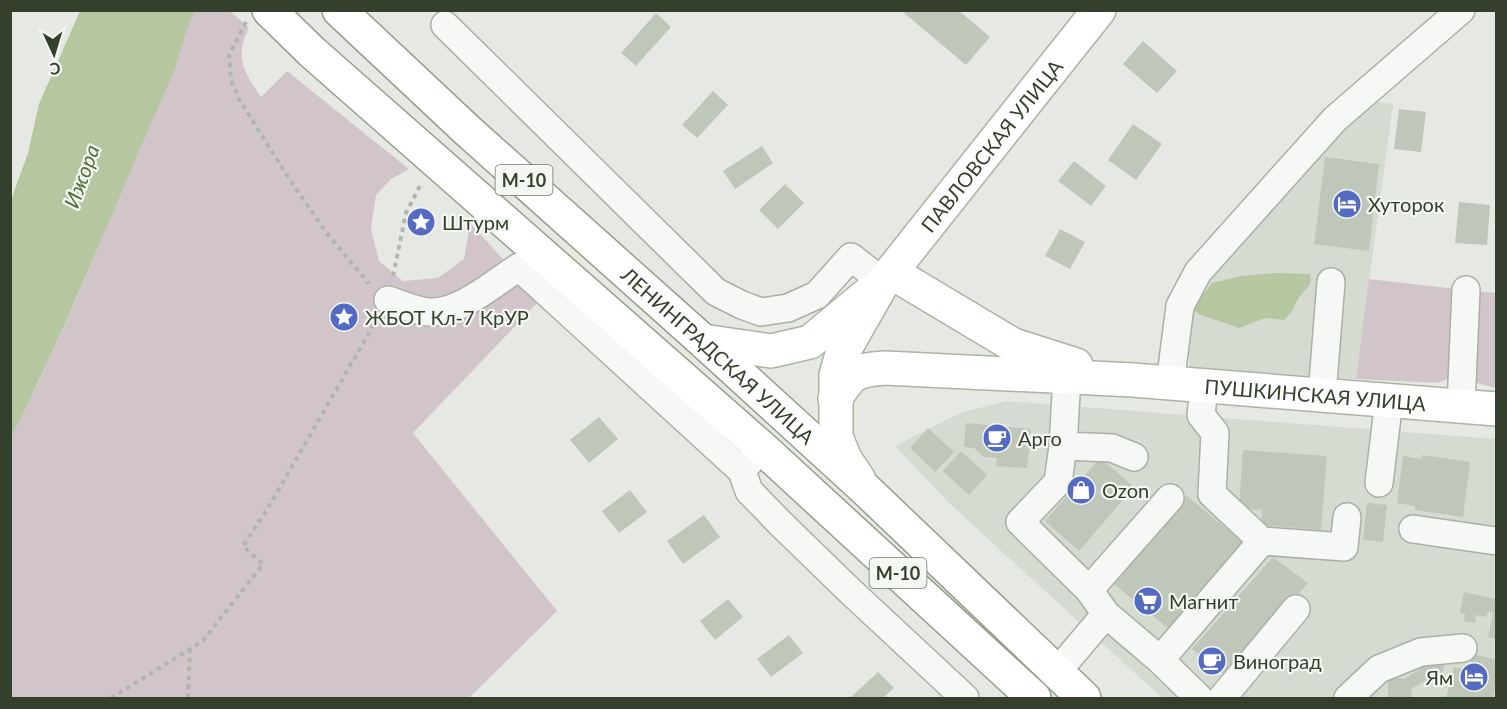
<svg xmlns="http://www.w3.org/2000/svg" width="1507" height="709" font-family="Lato,sans-serif">
<rect width="100%" height="100%" fill="#e6e9e3"/>
<path fill="#d5dbd1" d="M1377 102 1393 104 1356 379 1189 369V316L1204 280 1319 146Z
M1006 401 1496 439V698H1162L950 504 895 446 960 413Z"/>
<path fill="#d2c5c9" d="M195 11H230L249 28C234 57 244 72 261 97L287 71 409 169 391 179 376 195 371 229 379 261 403 281 438 278 464 259 470 223 540 300 413 433 557 611 469 698H11L10 437 39 381 79 293 145 135 170 80 188 23Z
M1369 279 1457 289 1453 376 1438 383 1356 379Z
M1477 291 1496 293V388L1477 383 1474 375Z"/>
<path fill="#b5c6a1" d="M80 11H195C183 33 180 60 169 83 116 201 70 322 11 437V200L28 153 39 104Z
M1276 273 1310 274C1314 286 1303 290 1298 299 1293 308 1292 313 1284 320L1265 318 1239 328 1198 314 1193 308 1212 283 1241 276Z"/>
<path fill="#bfc6ba" d="M906 10H958L990 37 966 65 904 13Z
M656 13 671 27 636 66 621 53Z
M1143 41 1177 71 1157 93 1123 64Z
M713 91 728 105 697 138 682 125Z
M1399 109 1426 112 1421 152 1394 149Z
M1133 124 1162 144 1136 180 1108 160Z
M762 146 773 163 735 189 723 171Z
M1325 157 1379 164 1369 251 1314 244Z
M1074 161 1106 186 1091 206 1058 181Z
M785 184 804 203 778 229 759 210Z
M1459 202 1490 205 1487 245 1455 243Z
M1060 229 1085 242 1070 269 1045 256Z
M599 417 618 439 589 463 570 440Z
M966 423 1031 429 1027 468 996 466 997 458 984 457 974 448 964 447Z
M928 428 954 452 935 472 910 448Z
M1243 450 1327 456 1321 530 1261 525 1262 510 1239 508Z
M961 451 987 475 969 495 943 471Z
M1422 455 1470 462 1463 517 1415 510V506L1397 503 1403 456 1422 459Z
M1100 458 1134 487 1079 551 1045 521Z
M630 490 647 512 619 533 602 511Z
M1187 496 1242 542 1169 629 1114 584Z
M1367 503 1387 505 1383 542 1363 540Z
M704 515 720 537 683 564 667 541Z
M1273 557 1308 583 1227 677 1192 649Z
M1464 592 1496 599V639L1488 637 1493 613 1488 612 1486 617 1476 615 1475 623 1464 621 1465 614 1460 613Z
M728 599 743 617 715 640 700 621Z
M789 635 803 653 771 677 757 659Z
M1473 654 1496 660V683L1493 698H1446L1454 667 1469 670Z
M1423 659 1444 665 1441 681 1427 680 1412 688 1411 698H1388V677L1404 679 1420 669 1418 660Z
M878 672 894 688 883 698H850Z"/>
<g fill="none" stroke-linecap="round" stroke-linejoin="round">
<g stroke="#a9b0a5" stroke-width="30">
<path id="minor" d="M445 25 716 292 742 305 761 312 788 308 817 295 851 257 883 282
M388 300C401 304 415 311 429 312 459 314 494 283 519 267L742 471 761 447
M1067 377 1063 446 1058 482 1020 522 1089 590 1106 614 1160 660 1199 698
M1170 384 1180 306 1198 272 1335 119 1461 10
M1322 395 1331 282
M1461 406 1466 290
M1063 446 1112 448 1134 457
M742 471 749 491 781 524 849 590 965 698
M1379 483 1389 400
M1413 529 1496 541
M1262 541 1344 547 1347 517
M1089 590 1170 498
M1160 660 1262 541 1212 494 1215 433 1201 415 1204 387
M1056 673 1106 614
M1222 698 1296 609
M1348 698 1379 669 1421 652 1463 648"/>
</g>
<g stroke="#abb4a3" stroke-width="36">
<g id="major">
<path d="M891 272 1013 345 1076 365"/>
<path d="M703 341 771 351 810 342 868 294"/>
<path id="s1" d="M835 399C851 374 854 370 885 368L1133 380 1496 409"/>
<path id="s2" d="M859 480 845 459 836 437V375L842 354 883 282 1099 10"/>
</g>
</g>
<g stroke="#949f8b" stroke-width="36">
<g id="highway">
<path d="M269 10 312 52 761 447 1034 698"/>
<path id="s3" d="M339 10 468 131 703 341 864 488 1084 698"/>
</g>
</g>
<path stroke="#b0b6ad" stroke-width="4" stroke-dasharray="4.5 4.5" stroke-linecap="butt" d="M246 22 229 55 231 80 240 101 290 180 325 231 369 284
M393 276 406 213 421 184
M111 698 203 641 263 564 243 546 268 508 377 319
M188 698 190 649"/>
<use href="#minor" stroke="#f6f8f5" stroke-width="27"/>
<use href="#major" stroke="#fff" stroke-width="33"/>
<use href="#highway" stroke="#fff" stroke-width="33"/>
</g>
<defs>
<g id="hotel-disc" transform="scale(1.5)"><circle r="9.5" fill="#556bc1" stroke="#f4f7f2"/><path d="M-6-4.5h1.5V1H6V5H4.5V3h-9V5H-6ZM-4 0a1.8 1.8 0 1 1 3.6 0ZM.5 0V-2.5h3Q6-2.5 6 0Z" fill="#fff"/></g>
<g id="sight-disc" transform="scale(1.5)"><circle r="9.5" fill="#556bc1" stroke="#f4f7f2"/><path d="M0-6L1.8-2.2L6-1.7L2.9 1.2L3.7 5.4L0 3.3L-3.7 5.4L-2.9 1.2L-6-1.7L-1.8-2.2Z" fill="#fff"/></g>
<g id="cafe-disc" transform="scale(1.5)"><circle r="9.5" fill="#556bc1" stroke="#f4f7f2"/><path d="M-5.5-4.5H6V0H3Q3 3.5 0 3.5H-2.5Q-5.5 3.5-5.5 0ZM3-3.2v2h1.7v-2ZM-6 4.5H4V6H-6Z" fill="#fff"/></g>
<g id="shop-disc" transform="scale(1.5)"><circle r="9.5" fill="#556bc1" stroke="#f4f7f2"/><path d="M-5-2.5h2.3a2.7 3.5 0 0 1 5.4 0H5L5.5 6h-11ZM-1.5-2.5h3a1.5 2.3 0 0 0-3 0Z" fill="#fff"/></g>
<g id="supermarket-disc" transform="scale(1.5)"><circle r="9.5" fill="#556bc1" stroke="#f4f7f2"/><path d="M-6-5.5h2.5l.6 2H6L4.5 2H-2.5L-4.4-4H-6ZM-1.5 3.2a1.3 1.3 0 1 0 .1 0ZM3 3.2a1.3 1.3 0 1 0 .1 0Z" fill="#fff"/></g>
</defs>
<g fill-rule="evenodd">
<use href="#hotel-disc" x="1347" y="204"/>
<use href="#sight-disc" x="421" y="222"/>
<use href="#sight-disc" x="344" y="317"/>
<use href="#cafe-disc" x="997" y="438"/>
<use href="#shop-disc" x="1081" y="490"/>
<use href="#supermarket-disc" x="1148" y="601"/>
<use href="#cafe-disc" x="1212" y="661"/>
<use href="#hotel-disc" x="1474" y="677"/>
</g>
<g text-anchor="middle" dominant-baseline="central" stroke-width="4.5" stroke-linejoin="round" paint-order="stroke">
<g fill="#f4f7f2" stroke="#6e7767" stroke-width="1.5">
<rect x="495.5" y="165" width="57" height="30" rx="4.5"/>
<rect x="869.5" y="558" width="57" height="30" rx="4.5"/>
</g>
<g font-size="18" font-weight="bold" fill="#34402c">
<text x="524" y="180">М-10</text>
<text x="898" y="573">М-10</text>
</g>
<g font-size="20" fill="#34402c" stroke="#f4f7f2">
<text stroke="none"><textPath href="#s2" startOffset="390">ПАВЛОВСКАЯ УЛИЦА</textPath></text>
<text stroke="none"><textPath href="#s3" startOffset="513">ЛЕНИНГРАДСКАЯ УЛИЦА</textPath></text>
<text stroke="none"><textPath href="#s1" startOffset="494">ПУШКИНСКАЯ УЛИЦА</textPath></text>
</g>
<g font-size="20" fill="#34402c" stroke="#f4f7f2" text-anchor="start">
<text x="1368" y="204">Хуторок</text>
<text x="442" y="222">Штурм</text>
<text x="365" y="317">ЖБОТ Кл-7 КрУР</text>
<text x="1018" y="438">Арго</text>
<text x="1102" y="490">Ozon</text>
<text x="1169" y="601">Магнит</text>
<text x="1233" y="661">Виноград</text>
<text x="1453" y="677" text-anchor="end">Ям</text>
</g>
<g font-size="21" font-style="italic" fill="#55703a" stroke="#f4f7f2">
<text transform="translate(81 176) rotate(-70)">Ижора</text>
</g>
</g>
<rect width="1507" height="709" fill="none" stroke="#34402c" stroke-width="24"/>
<g transform="translate(54 54) rotate(176)" stroke="#f4f7f2" stroke-width="4.5" paint-order="stroke">
<path d="M0-4.5L10 22L0 15L-10 22Z" fill="#34402c"/>
<text y="-9" font-size="16" font-weight="bold" text-anchor="middle" fill="#34402c">С</text>
</g>
</svg>
